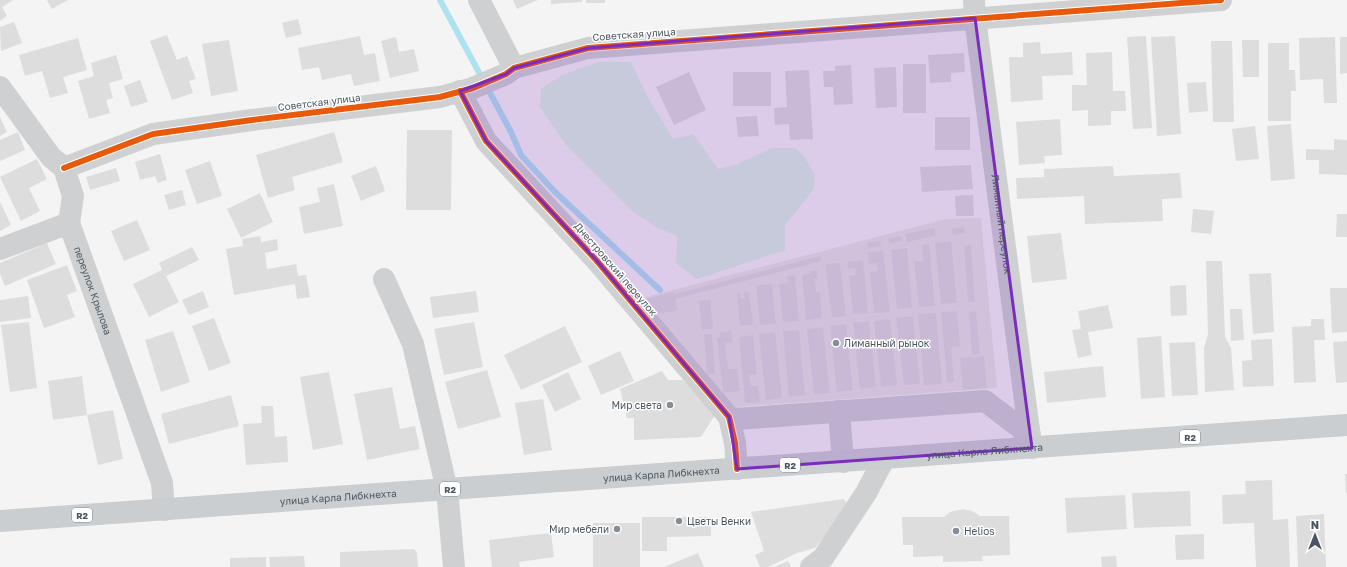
<svg xmlns="http://www.w3.org/2000/svg" width="1347" height="567" font-family="'Golos Text',sans-serif">
<rect width="100%" height="100%" fill="#f4f4f4"/>
<path fill="#e8e7e3" d="M981 218 997 388 733 407 642 298 946 219Z"/>
<path fill="#d9f2e3" d="M598 62H631L647 96 673 139 693 134 718 169 735 165 772 148H795L803 155 815 175 814 188 807 198 785 225V250L697 279 676 263 677 236 656 227 632 211 566 145 540 107 541 89 562 75Z"/>
<g fill="none" stroke-linecap="round" stroke-linejoin="round">
<path stroke="#aee2f0" stroke-width="6" d="M440 0 511 132 521 155 554 191 660 290"/>
</g>
<path fill="#ddddde" d="M0 0H13L2 7 7 16 0 21Z
M47 0H68L52 9Z
M513 0H538L517 9Z
M551 0H582V2L551 4Z
M586 0H605V3H586Z
M298 19 302 34 286 38 282 23Z
M14 22 22 43 1 51 0 27Z
M167 35 177 60 187 56 196 79 189 81 193 93 172 100 150 41Z
M360 36 364 55 375 53 380 81 354 86 351 74 322 80 319 67 302 70 298 48Z
M1146 36 1152 128 1133 129 1127 37Z
M1175 36 1181 134 1157 136 1151 37Z
M396 37 399 52 414 49 419 71 390 78 381 41Z
M1335 37 1337 103H1324L1323 79 1300 80 1299 38Z
M1340 37H1347V73L1340 74Z
M78 38 87 70 63 77 68 93 50 98 42 71 25 76 19 55Z
M229 40 238 91 211 96 202 44Z
M1242 40H1259V77H1243Z
M1211 41H1232L1234 122H1213Z
M1040 42 1041 54 1072 52 1073 75 1042 76 1043 100 1011 102 1009 57H1023V43Z
M1268 43H1289V70H1295L1296 91H1291V121H1268Z
M1112 52 1113 91H1125L1126 111H1111V125L1088 126V110L1072 111V85H1087L1086 53Z
M964 53 965 72 951 73V82L930 83 928 55Z
M116 55 123 79 109 83 113 98 106 100 110 113 89 119 78 81 94 76 91 63Z
M903 64H926V113H903Z
M851 65 853 104 834 105 833 87H824L823 71H835V66Z
M896 67 897 107 876 108 874 68Z
M809 70 813 139 790 140 789 124 775 125 774 108 787 107 785 71Z
M689 72 706 110 674 125 656 87Z
M733 72H771V106H733Z
M140 80 148 102 131 107 124 86Z
M1206 82 1208 111 1189 113 1187 83Z
M757 116 759 136 738 137 736 117Z
M0 117 7 132 0 136Z
M935 117H970V150H935Z
M1060 119 1062 155 1044 156 1045 163 1019 165 1016 122Z
M1291 124 1295 179 1271 181 1267 126Z
M1255 126 1259 159 1236 161 1232 129Z
M407 130H452L451 210H406Z
M18 132 25 150 0 161V140Z
M334 132 343 162 292 177 295 190 268 198 256 155Z
M1334 139 1347 140V175L1319 174V160H1306V149L1334 150Z
M160 154 167 180 158 183 155 176 140 180 135 162Z
M37 159 47 179 29 188 40 211 21 221 0 177Z
M210 161 222 196 197 204 185 170Z
M971 165 973 189 922 192 920 167Z
M376 166 385 191 361 201 351 176Z
M1113 166 1114 176 1180 173 1182 198 1162 199 1163 221 1085 224 1084 196 1017 199 1016 178 1044 177V169Z
M116 168 120 181 90 190 86 177Z
M334 184 343 226 304 234 299 207 320 202 317 188Z
M182 190 186 205 169 210 164 195Z
M260 193 273 222 241 238 227 209Z
M973 195 974 216H956L955 196Z
M0 202 11 225 0 231Z
M1193 209 1214 211 1211 234 1191 232Z
M1337 214H1347V237H1336Z
M137 220 150 250 124 261 111 231Z
M964 227 965 233 953 235 952 229Z
M934 228 936 236 907 242 905 234Z
M1061 233 1067 279 1032 283 1027 236Z
M260 236 261 242 277 239 278 250 265 253 267 269 296 264 298 276 306 275 310 297 297 299 295 284 234 295 226 249 243 246 242 239Z
M901 236 902 241 890 244 888 239Z
M880 241 881 246 868 248 867 243Z
M951 241 957 303 941 304 935 243Z
M47 243 56 264 5 286 0 274V263Z
M929 244 935 306 919 307 914 261H923L922 245Z
M971 245 975 302H968L964 246Z
M192 247 199 260 166 276 179 302 149 317 133 284 162 270 159 263Z
M907 248 912 308 897 309 891 250Z
M883 251 890 312 874 313 870 272 878 271 877 263 869 264 868 252Z
M820 256 822 261 675 299 678 310 659 314 646 299 674 292V294Z
M863 260 868 313 853 314 849 275H856L855 268 848 269 847 262Z
M1206 261H1222L1225 337 1231 348 1234 390 1205 392 1204 348 1208 334Z
M840 263 846 316 832 318 825 264Z
M67 265 77 291 67 295 75 317 44 328 27 280Z
M817 270 818 279H814L816 292H820L822 318 806 320 802 275 810 274V271Z
M1271 273 1274 332 1253 334 1249 274Z
M795 275 799 321 783 322 779 284 788 283 787 276Z
M772 284 776 324 760 325 756 285Z
M1186 285 1187 315 1171 316 1170 286Z
M1330 288H1347V332L1332 333Z
M203 291 209 307 189 315 182 300Z
M476 291 479 312 433 318 430 297Z
M744 292H749L753 325 740 326 737 294 740 293 741 299H745Z
M28 296 31 318 0 322V300Z
M710 300 713 329 702 330 699 301Z
M1108 305 1113 328 1088 332 1092 355 1078 358 1072 330 1081 329 1078 311Z
M1230 309H1242L1244 340 1231 341Z
M957 311 960 346 951 347 954 382H947L941 312Z
M976 311 980 354 972 355 969 312Z
M936 313 942 384 924 385 918 314Z
M913 316 920 384 904 385 896 318Z
M214 318 231 363 209 371 192 326Z
M890 319 897 385 881 387 874 321Z
M1311 319H1324L1325 340H1314L1316 382 1294 383 1292 327 1311 326Z
M869 321 876 387 860 389 853 323Z
M29 322 37 388 10 392 1 325Z
M474 322 483 367 444 375 434 329Z
M846 324 853 390 837 392 830 326Z
M565 326 582 362 521 390 504 355Z
M823 327 830 393 814 394 807 329Z
M799 330 805 395 789 397 783 331Z
M173 331 190 382 161 392 145 340Z
M731 331 733 342 725 343 728 369H737L740 391 723 393 717 338 720 337V332Z
M775 332 782 398 766 400 759 334Z
M704 334H712L715 373 707 374Z
M753 335 757 374 749 375 751 386H758L760 402 745 403 739 337Z
M1161 336 1165 397 1141 399 1137 338Z
M1272 339 1274 386 1243 387 1242 361 1252 360 1251 340Z
M1347 341V382L1336 383 1333 342Z
M1195 342 1198 395 1172 396 1169 343Z
M620 351 634 381 601 395 588 366Z
M984 356 987 388 963 390 960 358Z
M1103 366 1106 397 1047 403 1044 372Z
M487 370 501 417 458 429 445 382Z
M662 371 668 380H683L715 415 701 437 634 440V418H627L620 389Z
M329 372 343 444 313 450 300 377Z
M568 372 581 399 555 412 542 385Z
M82 376 87 415 53 420 48 381Z
M392 387 400 429 415 426 420 449 367 460 354 394Z
M231 395 239 426 169 444 161 414Z
M543 399 552 450 524 455 515 403Z
M261 406H273L275 437 287 436 288 462 246 465 243 424 262 423Z
M113 410 123 459 98 465 87 415Z
M1345 474H1347V493H1346Z
M1272 480 1273 520 1288 519 1290 567H1256L1254 523 1223 524 1222 495 1246 494 1245 481Z
M1190 491 1191 526 1134 528 1132 493Z
M1125 495 1127 529 1067 533 1065 498Z
M844 499 849 508 815 548 797 553 768 567H760L755 555 764 551 751 512Z
M963 509 972 511 980 516H1009L1010 555 982 556 983 561 943 562V556L913 557V545H903L902 517H944L950 512Z
M1324 514 1326 567H1298L1296 516Z
M642 517H711V536L667 537V551H642Z
M593 523H640V567H593Z
M551 533 554 557 519 562 520 567H492L489 540Z
M1204 534V559L1176 560 1175 535Z
M414 549 417 553 418 567H340V552Z
M698 553 704 567H664Z
M304 556 305 567H270L269 557Z
M1116 556 1117 567H1102L1101 557Z
M266 557V567H230V558Z
M788 561 791 567H774Z"/>
<g fill="none" stroke-linecap="round" stroke-linejoin="round">
<g stroke="#ced0d2" stroke-width="22">
<path d="M479 0 514 68"/>
<path id="s1" d="M974 0 975 18 1028 423 1032 448"/>
<path id="s2" d="M0 87 51 157 64 168 73 196 69 223 162 483 164 510"/>
<path d="M460 91 486 141 596 260 729 417 735 443 737 469"/>
<path d="M64 168 153 134 252 120 440 97 473 88 506 74 514 68 588 48 1221 0"/>
<path d="M0 249 69 223"/>
<path d="M384 279 413 344 447 490 454 567"/>
<path d="M839 411 843 462"/>
<path d="M729 417 736 419 985 401 1022 429 1030 444"/>
<path d="M811 567 823 558 866 493 884 459"/>
</g>
<path stroke="#caced1" stroke-width="22" id="s3" d="M0 521 1347 425"/>
<g stroke="#fff" stroke-width="8">
<path id="cycleway" d="M460 91 486 141 596 260 729 417 735 443 737 469
M64 168 153 134 252 120 440 97 473 88 506 74 514 68 588 48 1221 0"/>
</g>
<use href="#cycleway" stroke="#e8590c" stroke-width="6"/>
</g>
<path fill="#7b2cbf" fill-opacity="0.2" stroke="#7b2cbf" stroke-width="3" stroke-linejoin="round" d="M975 18 1032 448 737 469 729 417 596 260 486 141 460 91 506 74 514 68 588 48Z"/>
<g fill="#868d94" stroke="#fff" stroke-width="1.5">
<circle cx="836" cy="343" r="4"/>
<circle cx="670" cy="405" r="4"/>
<circle cx="679" cy="521" r="4"/>
<circle cx="617" cy="529" r="4"/>
<circle cx="956" cy="531" r="4"/>
</g>
<g text-anchor="middle" dominant-baseline="central" stroke-width="3" stroke-linejoin="round" paint-order="stroke">
<g fill="#fff" stroke="#808990" stroke-width="1">
<rect x="1180" y="430" width="20" height="14" rx="3"/>
<rect x="780" y="458" width="20" height="14" rx="3"/>
<rect x="440" y="482" width="20" height="14" rx="3"/>
<rect x="72" y="508" width="20" height="14" rx="3"/>
</g>
<g font-size="9" font-weight="bold" fill="#4a5661">
<text x="1190" y="437">R2</text>
<text x="790" y="465">R2</text>
<text x="450" y="489">R2</text>
<text x="82" y="515">R2</text>
</g>
<g font-size="10" fill="#4a5661" stroke="#fff">
<text transform="translate(634 34) rotate(-4)">Советская улица</text>
<text transform="translate(319 102) rotate(-7)">Советская улица</text>
<text stroke="none"><textPath href="#s1" startOffset="226">Лиманный переулок</textPath></text>
<text transform="translate(616 269) rotate(49)">Днестровский переулок</text>
<text stroke="none"><textPath href="#s2" startOffset="232">переулок Крылова</textPath></text>
<text stroke="none"><textPath href="#s3" startOffset="987">улица Карла Либкнехта</textPath></text>
<text stroke="none"><textPath href="#s3" startOffset="663">улица Карла Либкнехта</textPath></text>
<text stroke="none"><textPath href="#s3" startOffset="339">улица Карла Либкнехта</textPath></text>
</g>
<g font-size="10" fill="#4a5661" stroke="#fff" text-anchor="start">
<text x="844" y="343">Лиманный рынок</text>
<text x="662" y="405" text-anchor="end">Мир света</text>
<text x="687" y="521">Цветы Венки</text>
<text x="609" y="529" text-anchor="end">Мир мебели</text>
<text x="964" y="531">Helios</text>
</g>
</g>
<g transform="translate(1315 535)" stroke="#ffffff" stroke-width="3" paint-order="stroke">
<path d="M0-3L7 15L0 10L-7 15Z" fill="#4a5661"/>
<text y="-6" font-size="11" font-weight="bold" text-anchor="middle" fill="#4a5661">N</text>
</g>
</svg>
